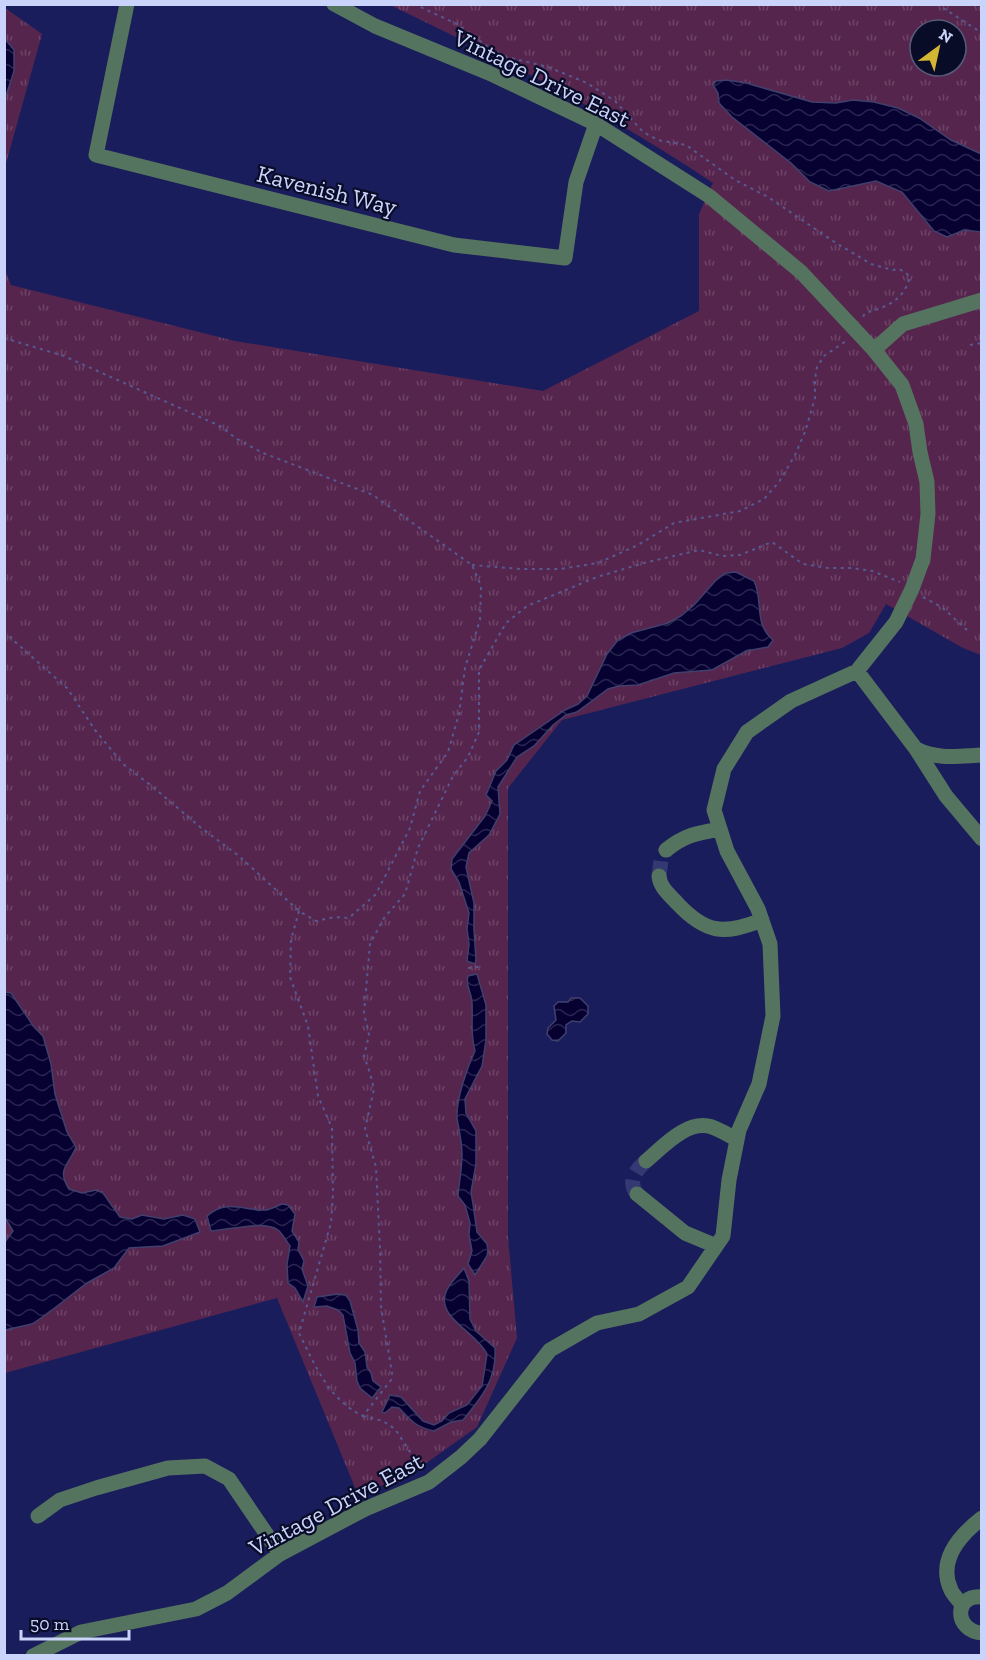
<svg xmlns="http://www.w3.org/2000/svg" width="986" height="1660" font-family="'Zilla Slab',serif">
<defs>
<pattern id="grass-tufts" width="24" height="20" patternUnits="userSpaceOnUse" patternTransform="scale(1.5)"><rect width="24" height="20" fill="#56254e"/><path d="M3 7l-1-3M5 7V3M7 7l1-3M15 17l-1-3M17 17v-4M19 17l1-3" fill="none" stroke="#6d4468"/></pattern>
<pattern id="water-waves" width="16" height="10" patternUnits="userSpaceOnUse" patternTransform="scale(1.5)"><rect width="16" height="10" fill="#060131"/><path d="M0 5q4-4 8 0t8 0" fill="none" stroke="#292550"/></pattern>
</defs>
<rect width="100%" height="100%" fill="#1a1d5b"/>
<path fill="url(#grass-tufts)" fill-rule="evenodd" d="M976 4 981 8V655L963 648 886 604 869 633 842 648 562 720 508 788V1237L517 1338 477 1427 398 1483 356 1490 277 1298 5 1373 4 268 11 285 235 341 543 391 699 311V214L713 183C611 114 501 58 390 5ZM920 30H956V66H920Z
M5 8 42 34 5 167Z"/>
<path fill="url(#water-waves)" stroke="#41406d" stroke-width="1.5" d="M5 39 14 50V71L5 99Z
M727 80 746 83 812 102 836 103 853 100 874 102 898 108 919 118 951 140 979 153 982 154 981 232 964 230 947 237 934 231 902 192 876 181 829 191 810 182 791 163 732 117 719 103 718 93 713 85 716 81Z
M736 572 754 581C764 602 753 623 773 640L768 647 746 651 712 670 674 673 638 685 619 686 608 689 577 712 566 715 553 725 534 746 517 757 498 787 500 814 489 835 469 853 466 867 474 903V930L476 960 475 964 467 961 469 944 467 929 469 913 459 882 451 869 452 859 485 816 492 801 486 795 496 771 507 760 514 745 565 710 578 704 587 696 607 654 618 640 631 633 668 623 681 616 694 605 717 579 726 573Z
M477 974 486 1005V1040L482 1066 465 1099 466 1113 476 1131V1164L471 1192 473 1204 477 1232 487 1244 488 1250 487 1256 475 1275 468 1264 472 1251 469 1235 470 1223 465 1205 458 1196C459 1182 462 1169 462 1154 462 1142 459 1130 457 1118 456 1099 467 1068 475 1051 470 1033 473 1021 472 1003 472 993 465 986 468 976Z
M5 992 11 993 34 1027 43 1036 51 1064 55 1094 67 1132 76 1147C69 1165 56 1169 69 1189L82 1193 96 1190 103 1193 120 1217 132 1219 142 1215 164 1219 183 1215 195 1219 200 1232 163 1246 129 1248 114 1268 87 1283 47 1314 32 1324 5 1330V1242L13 1231 4 1216Z
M571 998H580L588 1006V1014L580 1022 572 1021 566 1025V1033L558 1041 552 1040 547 1034 548 1028 556 1020 554 1006 558 1002H568Z
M282 1204 288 1205 295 1214 292 1231 299 1242 298 1249 304 1261 302 1269 308 1286 303 1302 295 1288 288 1283 287 1264 290 1246C286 1241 283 1234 278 1230 264 1220 228 1230 211 1231L207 1216C227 1199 241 1210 263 1210 269 1211 276 1206 282 1204Z
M464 1268 469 1281 470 1319 476 1331 495 1348C497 1379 482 1397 463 1420L451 1422 434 1431C416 1427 411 1421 399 1408L392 1407 385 1413 382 1412 390 1395 401 1397 423 1421 434 1425 442 1421 449 1413 467 1405 482 1386 487 1354C477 1333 439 1319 445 1295 447 1285 458 1276 464 1268Z
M338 1294 346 1295 350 1301 358 1330 359 1343 365 1352 367 1367 371 1373 373 1381 381 1387 372 1398 360 1388 357 1381 355 1363 350 1353 343 1315 338 1310 327 1306 314 1307 317 1297Z"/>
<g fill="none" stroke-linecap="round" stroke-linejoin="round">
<path stroke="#343873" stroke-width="15" stroke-dasharray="15 8" stroke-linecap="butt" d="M659 876 661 860 666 850
M637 1194C627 1181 636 1170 646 1161"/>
<path stroke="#555a90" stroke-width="2" stroke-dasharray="3 4.5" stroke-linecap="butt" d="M414 4 459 25 488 47 507 57 548 67 587 83 615 101 643 132 658 140 686 145 735 180 768 197 833 241 871 264 893 270 899 269 905 272 910 277C903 301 887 307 865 313L863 317
M937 4 982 33
M4 338 64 356 220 426 237 439 263 453 373 495 472 565 481 586 480 620 465 668 459 714 448 752 420 791 410 828 376 894 349 918 335 917 316 921 299 911 239 856 200 827 153 787 123 764 95 730 67 688 4 632
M970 345 982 343
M472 565 520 569H560L598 563 638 545 674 523 740 511 764 499 779 482 795 455 805 432 815 398V379L817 367 824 356 846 341
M923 597 943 608 968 631
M299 911 291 940 290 977 308 1026 318 1096 332 1128 333 1194 331 1223 299 1333C315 1365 328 1399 363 1416L391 1380 392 1373 381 1307 380 1248 376 1167 365 1129 374 1089 370 1073 364 1056 369 1035 364 1013 370 944 384 918 405 894 418 848 453 776 468 757 479 732V670L506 623 527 606 597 577 644 563 699 550 722 556 740 555 772 542 803 564 828 568H852L872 571 900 582
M468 968 479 967
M363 1416 383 1421 395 1429 422 1470"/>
<path stroke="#55745f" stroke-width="15" d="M127 4 96 155 454 245 565 258 576 182 596 124
M874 350 903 324 982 300
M857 671 916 749C937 760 959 756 982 755
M916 749 946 796 982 839
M666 850C685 835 697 833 720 829
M659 876C660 888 670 895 677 903 706 934 724 935 762 920
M646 1161C663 1147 687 1119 712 1127 720 1130 729 1135 737 1140
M637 1194 685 1233 716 1246
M38 1516 60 1500 96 1488 168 1468 205 1466 229 1479 280 1554
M982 1597C953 1594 954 1631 982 1633
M962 1605C959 1600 953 1595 951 1590 937 1560 960 1535 982 1518
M33 1656 81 1632 196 1609 227 1593 280 1554 365 1509 429 1482 461 1457 480 1439 550 1350 597 1323 639 1314 688 1287 723 1236 729 1180 739 1130 759 1084 773 1016 770 944 758 909 727 851 714 810 724 769 747 732 791 701 857 671 896 622 912 589 923 559 928 514 927 482 920 452 916 424 902 385 874 350 801 272 709 196 596 124 489 73 375 26 334 4"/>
</g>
<g text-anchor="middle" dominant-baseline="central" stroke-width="4.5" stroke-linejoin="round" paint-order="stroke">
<g font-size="24" fill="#cad3fa" stroke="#090c27">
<text transform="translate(542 78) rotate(26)">Vintage Drive East</text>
<text transform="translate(327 190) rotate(14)">Kavenish Way</text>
<text transform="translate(336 1504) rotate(-28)">Vintage Drive East</text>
</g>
</g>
<rect width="986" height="1660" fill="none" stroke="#cad3fa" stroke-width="12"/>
<g transform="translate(938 48) rotate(33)"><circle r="28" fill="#090c27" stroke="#565c7b" stroke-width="1.5"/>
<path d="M0-4.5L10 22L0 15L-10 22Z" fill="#d5b534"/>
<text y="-9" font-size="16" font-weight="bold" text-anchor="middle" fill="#cad3fa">N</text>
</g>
<path d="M21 1630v9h108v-9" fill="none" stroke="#cad3fa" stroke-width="3"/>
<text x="30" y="1630" font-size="18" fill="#cad3fa" stroke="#090c27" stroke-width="4.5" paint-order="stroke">50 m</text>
</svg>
